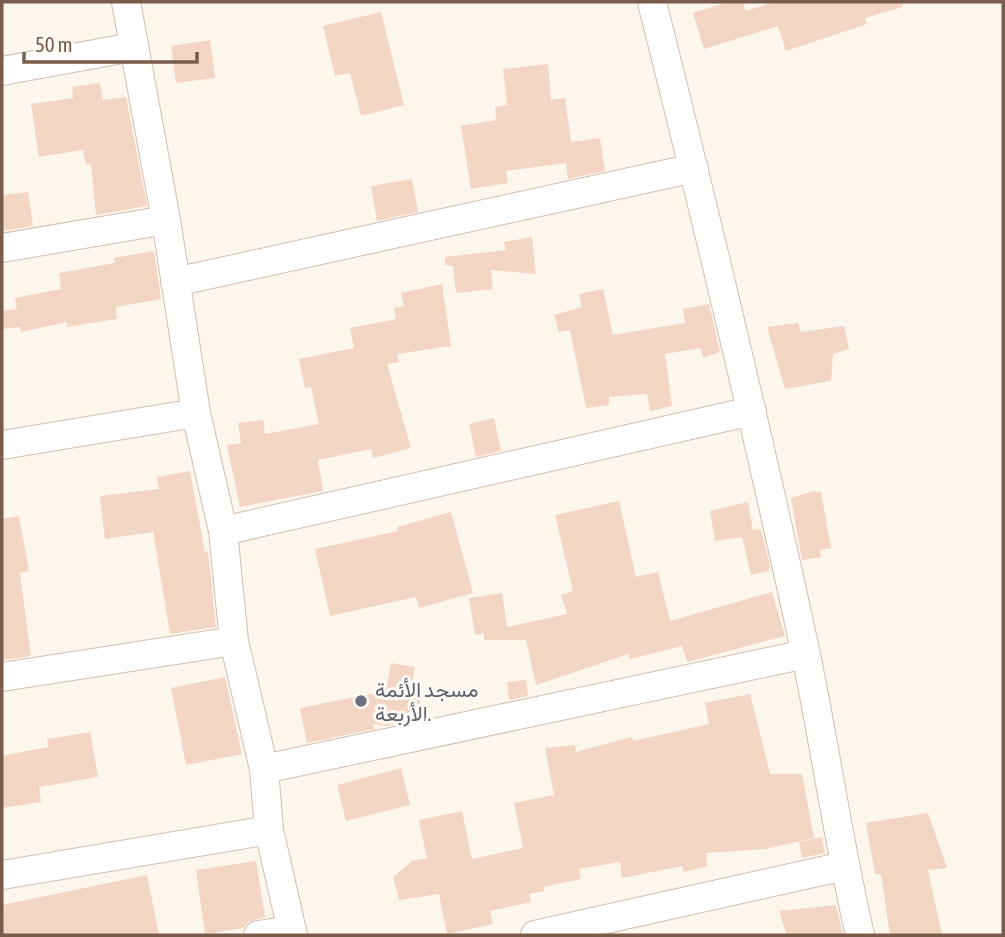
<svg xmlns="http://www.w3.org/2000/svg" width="1005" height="937" font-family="'Asap Condensed',Vazirmatn,sans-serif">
<rect width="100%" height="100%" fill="#fdf6ec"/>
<path fill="#f3d5c3" d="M728 2H743L746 11 774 2H903V7L865 18 867 24 786 51 778 26 704 49 693 13Z
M381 12 404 105 361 116 350 73 335 76 323 26Z
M210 40 215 78 176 83 171 46Z
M548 64 551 100 565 98 571 142 600 138 605 171 568 179 566 163 506 171 508 183 471 189 461 126 496 120 495 107 507 105 503 69Z
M100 83 103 100 126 97 147 206 96 215 91 164 86 165 83 150 39 157 31 104 73 98 72 87Z
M412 179 418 212 377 221 371 186Z
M28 192 33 226 2 231V195Z
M532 237 536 274 491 270 493 289 456 293 453 266 445 265V257L506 250 504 242Z
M154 251 161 299 116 307 117 319 67 327V322L21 332 20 327 2 329V311L17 309 15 298 61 289 59 273 115 263 114 258Z
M442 284 451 346 397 354 399 362 387 364 411 448 373 458 371 449 318 460 323 491 240 507 227 445 241 443 238 423 263 420 265 434 319 424 311 387 305 388 299 359 354 348 350 328 396 319 394 308 404 306 401 293Z
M603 289 613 335 685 323 683 309 709 304 720 352 703 358 701 348 665 354 672 406 650 411 647 394 609 397V405L586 408 570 330 559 332 554 315 582 307 579 294Z
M798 323 801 332 844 326 849 349 833 354 831 381 785 389 767 327Z
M494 418 501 451 476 457 469 424Z
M190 471 205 552 208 551 216 627 170 634 153 532 105 539 100 496 159 489 157 477Z
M813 491 821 492 831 548 820 550 821 557 802 560 791 498Z
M619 501 636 577 658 572 670 621 772 592 785 636 687 662 682 646 630 659 628 654 536 685 526 640H484V633L475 635 469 598 502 593 507 627 567 614 561 595 573 591 555 515Z
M748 502 753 530 761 529 770 566 768 571 751 575 742 537 715 541 710 511Z
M451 512 473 593 419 608 416 597 330 616 315 549 398 531 397 527Z
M19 516 29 571 20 573 31 656 2 660V519Z
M391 663 415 667 409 697 421 696 417 719 386 726 373 724 374 729 307 743 300 708 386 691Z
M225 677 242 754 186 765 171 688Z
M526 680 528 696 509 700 507 682Z
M750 694 770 774H802L814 838 765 849 706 853 707 866 684 872 682 866 622 878 620 862 579 869 581 879 543 887 544 891 529 894 531 902 490 911 493 924 447 934 439 894 399 900 393 877 412 861 427 858 419 820 462 811 472 859 523 848 514 803 554 795 545 748 575 745 576 752 632 737 633 741 709 724 705 703Z
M90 732 98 777 39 787 41 802 2 808V756L48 747 47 739Z
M401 768 410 805 346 821 337 785Z
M928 813 947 868 928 870 942 935H890L881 874H875L866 823Z
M822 837 825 853 802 858 799 842Z
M256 861 265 917 248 922 243 928 205 934 196 870Z
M147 875 159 935H2V905Z
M836 905 843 935H787L779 911Z"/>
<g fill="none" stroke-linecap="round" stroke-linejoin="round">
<g stroke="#d1beb0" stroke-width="30">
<path id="minor" d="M126 2 166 220 196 413 223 531 234 641 264 769 269 830 293 935
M652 2C706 217 758 433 805 650 825 745 838 841 860 935
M2 71 133 47
M2 248 166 220
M175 282 694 168
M2 445 196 413
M223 531 752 411
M2 677 234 641
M264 769 806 654
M2 875 269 830
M258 935 292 930
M535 935 844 866"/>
</g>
<use href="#minor" stroke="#fff" stroke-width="28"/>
</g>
<circle fill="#6b7280" stroke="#fffaf3" stroke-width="2.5" cx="361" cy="701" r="7"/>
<g text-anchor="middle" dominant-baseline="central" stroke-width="6" stroke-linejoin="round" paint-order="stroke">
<g font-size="21" fill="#5b616d" stroke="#fffaf3" text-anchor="start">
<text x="375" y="689">مسجد الأئمة<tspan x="375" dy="24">الأربعة.</tspan></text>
</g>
</g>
<rect width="1005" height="937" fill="none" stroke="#7a5c4d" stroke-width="7"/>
<path d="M24 52v10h173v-10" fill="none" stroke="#7a5c4d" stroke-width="3.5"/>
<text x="35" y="52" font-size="21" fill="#7a5c4d" stroke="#fffaf3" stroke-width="5" paint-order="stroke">50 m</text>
</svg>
